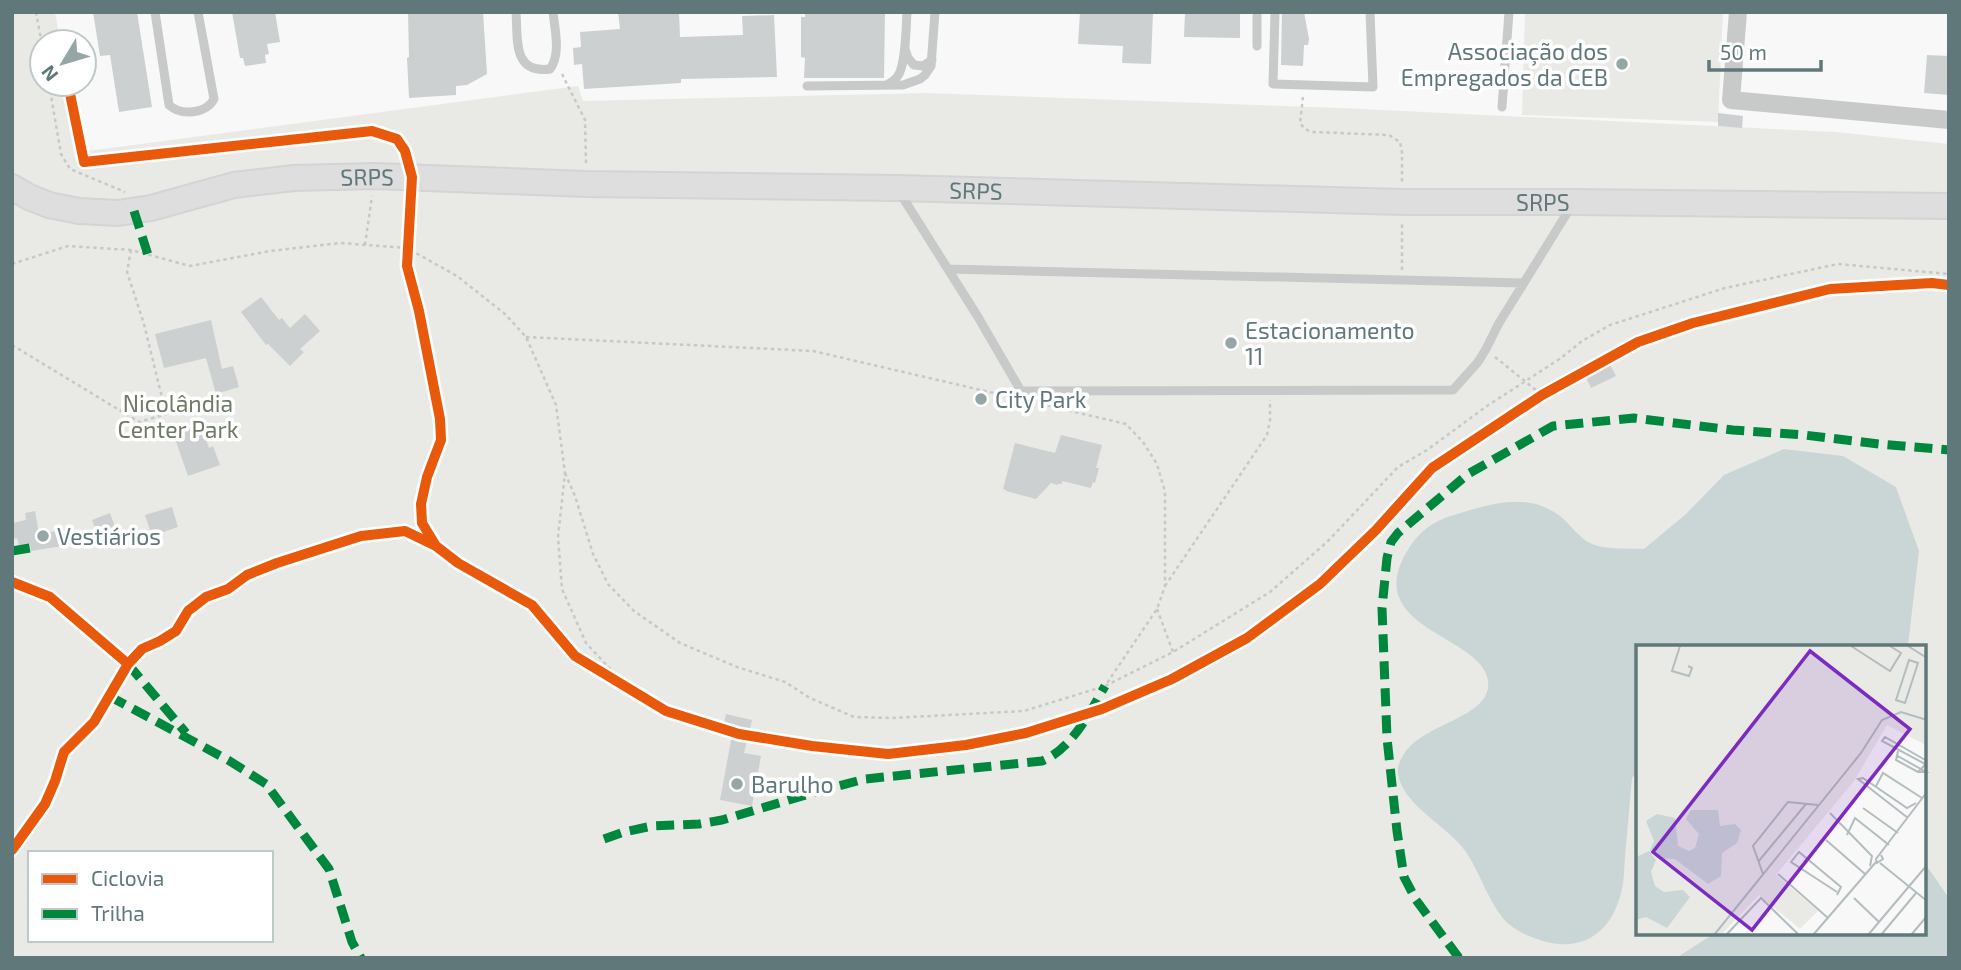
<svg xmlns="http://www.w3.org/2000/svg" width="1961" height="970" font-family="'Exo 2',sans-serif">
<rect width="100%" height="100%" fill="#f8f8f8"/>
<path fill="#e9eae6" fill-rule="evenodd" d="M12 12H55L60 42H42V84H67L80 152 578 86 583 101 926 93 1341 108 1836 132 1949 144V958H12ZM1637 646H1924V933H1637ZM30 853H271V940H30Z
M1525 12H1723L1718 122 1522 115Z"/>
<path fill="#cad6d5" d="M1784 449 1843 456 1896 487 1919 551 1908 646H1637V772L1632 778C1630 800 1628 823 1626 846 1624 861 1625 879 1621 893 1613 925 1592 947 1558 944 1540 942 1513 932 1502 917 1487 898 1480 873 1466 852 1448 826 1403 806 1398 774 1397 767 1400 760 1404 754 1423 724 1483 719 1488 688 1495 636 1360 633 1406 553 1417 533 1432 521 1454 515 1489 504 1527 491 1560 516 1570 524 1580 539 1592 544 1608 550 1627 548 1644 549L1686 514 1724 475Z
M1924 862 1949 898V958H1676L1715 933H1924Z"/>
<path fill="#cdd0d0" d="M93 12H137L152 107 119 112 110 55 100 56Z
M232 12H275L280 42 267 44 269 54 265 55 266 63 245 66 243 58H240Z
M408 12H483L487 74 467 85 456 86V95L409 98 407 58 409 57Z
M618 12H679L680 37 743 35 742 16 774 15 777 77 681 79V83L584 89 582 64 574 65 573 48 581 47 580 32 620 29Z
M805 12H885L884 78H804L805 58 801 57V17H805Z
M1080 12H1153L1151 64 1122 63 1123 46 1078 44Z
M1185 12H1240V38L1184 37Z
M1282 12H1304L1309 39 1308 45H1304L1303 66 1281 65Z
M1927 55 1949 56V95L1924 93Z
M1718 113 1743 116 1742 128 1718 126Z
M261 297 279 320 282 318 290 328 305 314 320 331 300 349 304 352 290 366 268 344 266 345 241 312Z
M211 320 222 369 233 366 239 387 216 394 206 358 164 368 155 334Z
M1609 363 1616 376 1591 388 1585 375Z
M200 420 209 448 213 446 220 465 188 476 172 430Z
M1061 435 1102 445 1096 468H1099L1095 483 1093 482 1091 488 1062 481V484H1058L1057 485 1051 483 1036 499 1006 491V490L1003 489 1015 443 1055 453Z
M172 507 178 527 152 536 145 515Z
M35 511 39 534 73 528 75 544 31 551 30 544 19 546 17 538 12 539V523L26 520 25 513Z
M110 513 121 543 104 549 92 520Z
M726 714 752 720 744 753 761 756 752 806 720 800 733 730 723 728Z"/>
<g fill="none" stroke-linecap="round" stroke-linejoin="round">
<g stroke="#d3d4d5" stroke-width="28">
<g id="secondary">
<path id="s1" d="M12 187 29 197 49 205 79 211 118 213 151 208 234 185 294 178 375 176 586 184 897 188 1402 202H1575L1949 206"/>
</g>
</g>
<path stroke="#c7c8c8" stroke-width="2.5" stroke-dasharray="3.5 3.5" stroke-linecap="butt" d="M36 12 42 45
M562 74 585 120 586 163
M49 84 61 154 70 169 125 192
M1303 97 1300 123 1305 129 1312 132 1389 135 1400 142 1402 152V183
M365 245 372 196
M12 264 68 246 131 250 190 266 270 251 340 243 407 248 457 276 505 314 526 337 556 405 565 473 558 537 562 589 586 643 625 685
M1402 270V221
M526 337 813 351 1011 397
M12 345 139 422 166 414 144 324 127 272 131 250
M1495 357 1542 395
M1041 404 1126 424 1143 442 1157 464 1165 492V586L1157 609 1107 683
M565 473 575 496 593 554 608 584 634 611 680 643 737 667 785 682 810 698 854 717 892 718 1024 711 1105 686 1173 652 1270 592 1327 542 1398 467 1427 450 1487 406 1561 358 1582 341 1610 325 1725 288 1838 264 1949 274
M1165 586 1267 435 1270 420V400
M1157 609 1173 652"/>
<path stroke="#c8caca" stroke-width="9" d="M155 12 169 105C181 116 206 114 214 99L198 12
M516 12C518 39 512 74 550 69 561 54 555 31 553 12
M1275 12 1273 84 1373 87 1370 12
M1257 46V12
M905 49 908 58 914 65 923 66 932 60
M887 85C890 83 895 80 897 77 906 67 906 27 907 12
M807 86 903 85 920 79 925 75 931 66 935 12
M1502 107 1509 12
M900 193 978 317 1021 391 1453 390 1478 362 1486 349 1499 323 1572 205
M948 269 1523 283"/>
<path stroke="#c8caca" stroke-width="18" d="M1738 12 1731 100 1949 120"/>
<use href="#secondary" stroke="#dedede" stroke-width="24"/>
<path stroke="#00873e" stroke-width="9" stroke-dasharray="18 9" stroke-linecap="butt" d="M134 211 148 255
M12 551 30 548
M128 664 186 733
M109 696 228 760 266 784 329 869 352 942 361 958
M604 839 624 832 652 826 699 824 722 820 819 791 865 779 1042 761C1072 749 1090 712 1105 686
M1459 958 1416 900 1404 877 1397 831 1387 738 1382 608 1387 558 1391 542 1398 533 1468 474 1553 426 1634 418 1733 430 1804 435 1879 444 1949 450"/>
<g stroke="#fff" stroke-width="15">
<path id="cycleway" d="M68 84 84 162 372 131 397 139 405 151 412 177 407 266 419 311 440 419 441 440 427 477 421 504 422 523 436 546 458 563 532 605 575 656 666 711 739 734 812 746 888 754 966 745 1026 733 1102 709 1172 679 1247 638 1320 584 1376 530 1432 468 1542 395 1638 342 1693 323 1830 289 1932 283 1949 285
M12 582 50 597 128 664
M12 850 45 804 55 781 64 752 94 722 128 664 142 649 160 641 176 631 188 611 206 597 228 589 247 575 277 563 361 536 405 531 436 546"/>
</g>
<use href="#cycleway" stroke="#e8590c" stroke-width="10"/>
</g>
<g fill="#96a5a6" stroke="#fff" stroke-width="2.5">
<circle cx="1622" cy="64" r="7"/>
<circle cx="1231" cy="343" r="7"/>
<circle cx="981" cy="399" r="7"/>
<circle cx="43" cy="536" r="7"/>
<circle cx="737" cy="784" r="7"/>
</g>
<g text-anchor="middle" dominant-baseline="central" stroke-width="7" stroke-linejoin="round" paint-order="stroke">
<g font-size="23" fill="#61787a" stroke="#fff" text-anchor="start">
<text x="1608" y="51" text-anchor="end">Associação dos<tspan x="1608" dy="26">Empregados da CEB</tspan></text>
<text x="1245" y="330">Estacionamento<tspan x="1245" dy="26">11</tspan></text>
<text x="995" y="399">City Park</text>
<text x="57" y="536">Vestiários</text>
<text x="751" y="784">Barulho</text>
</g>
<g font-size="23" fill="#61787a" stroke="#fff">
<text stroke="none"><textPath href="#s1" startOffset="364">SRPS</textPath></text>
<text stroke="none"><textPath href="#s1" startOffset="973">SRPS</textPath></text>
<text stroke="none"><textPath href="#s1" startOffset="1540">SRPS</textPath></text>
</g>
<g font-size="23" fill="#6f7965" stroke="#fff">
<text x="178" y="403">Nicolândia<tspan x="178" dy="26">Center Park</tspan></text>
</g>
</g>
<g transform="translate(1636 645)">
<rect width="290" height="290" fill="#f8f8f8"/>
<path d="M0 1H284L290 5V100L251 80 218 136 140 230 182 266 164 284 123 250 85 290H0Z" fill="#e9eae6"/>
<path d="M55 165H82L84 181 99 179 105 185 101 198 86 208 85 231 72 239 39 214 21 213 14 205 18 196 10 176 21 169 39 173 42 201 53 206 59 203 63 189 50 174ZM13 206 20 215 15 227 19 241 28 247 47 245 54 252 31 283 10 272 0 275V212Z" fill="#cad6d5"/>
<path fill="none" stroke="#b3bdbe" stroke-width="2" d="M44 1 36 26 53 31 56 23 52 21M215 1 254 26 265 8 254 1M272 1 291 13M273 15 282 18 269 58 260 55ZM262 106 260 115 282 127 289 120M260 110 290 127H282M291 116 249 92 246 96 291 120M240 141 247 128 286 153M227 163 262 188M194 168 236 211 234 221M272 173 222 134 227 133 271 163 280 158M211 190 219 173 253 200M190 195 229 229M245 210 247 214 241 218 240 214 291 147M122 217 170 159M244 218 291 256M127 229 117 201 152 157 182 160M142 229 192 273M201 247 155 217 163 207 205 242 201 250M218 253 243 277M78 290 225 108 246 75 265 67 291 75M90 290 125 253 163 290M177 290 240 217M232 290 291 220M245 290 280 248M275 290 291 271"/>
<path fill="#7b2cbf" fill-opacity="0.15" stroke="#7b2cbf" stroke-width="3.5" d="M174 6 274 84 116 285 17 207Z"/>
<rect width="290" height="290" fill="none" stroke="#61787a" stroke-width="3.5"/>
</g>
<rect width="1961" height="970" fill="none" stroke="#61787a" stroke-width="28"/>
<rect x="28" y="851" width="245" height="91" fill="#ffffff" stroke="#c0c9ca" stroke-width="2"/>
<rect x="42" y="874" width="35" height="10" fill="#e8590c" stroke="#c0c9ca" stroke-width="2"/>
<text x="91" y="886" font-size="21" fill="#61787a">Ciclovia</text>
<rect x="42" y="909" width="35" height="10" fill="#00873e" stroke="#c0c9ca" stroke-width="2"/>
<text x="91" y="921" font-size="21" fill="#61787a">Trilha</text>
<g transform="translate(63 63) rotate(232)"><circle r="33" fill="#ffffff" stroke="#c0c9ca" stroke-width="2"/>
<path d="M0-5L12 26L0 18L-12 26Z" fill="#96a5a6"/>
<text y="-10" font-size="19" font-weight="bold" text-anchor="middle" fill="#61787a">N</text>
</g>
<path d="M1709 60v10h112v-10" fill="none" stroke="#61787a" stroke-width="3.5"/>
<text x="1720" y="60" font-size="21" fill="#61787a" stroke="#ffffff" stroke-width="5" paint-order="stroke">50 m</text>
</svg>
